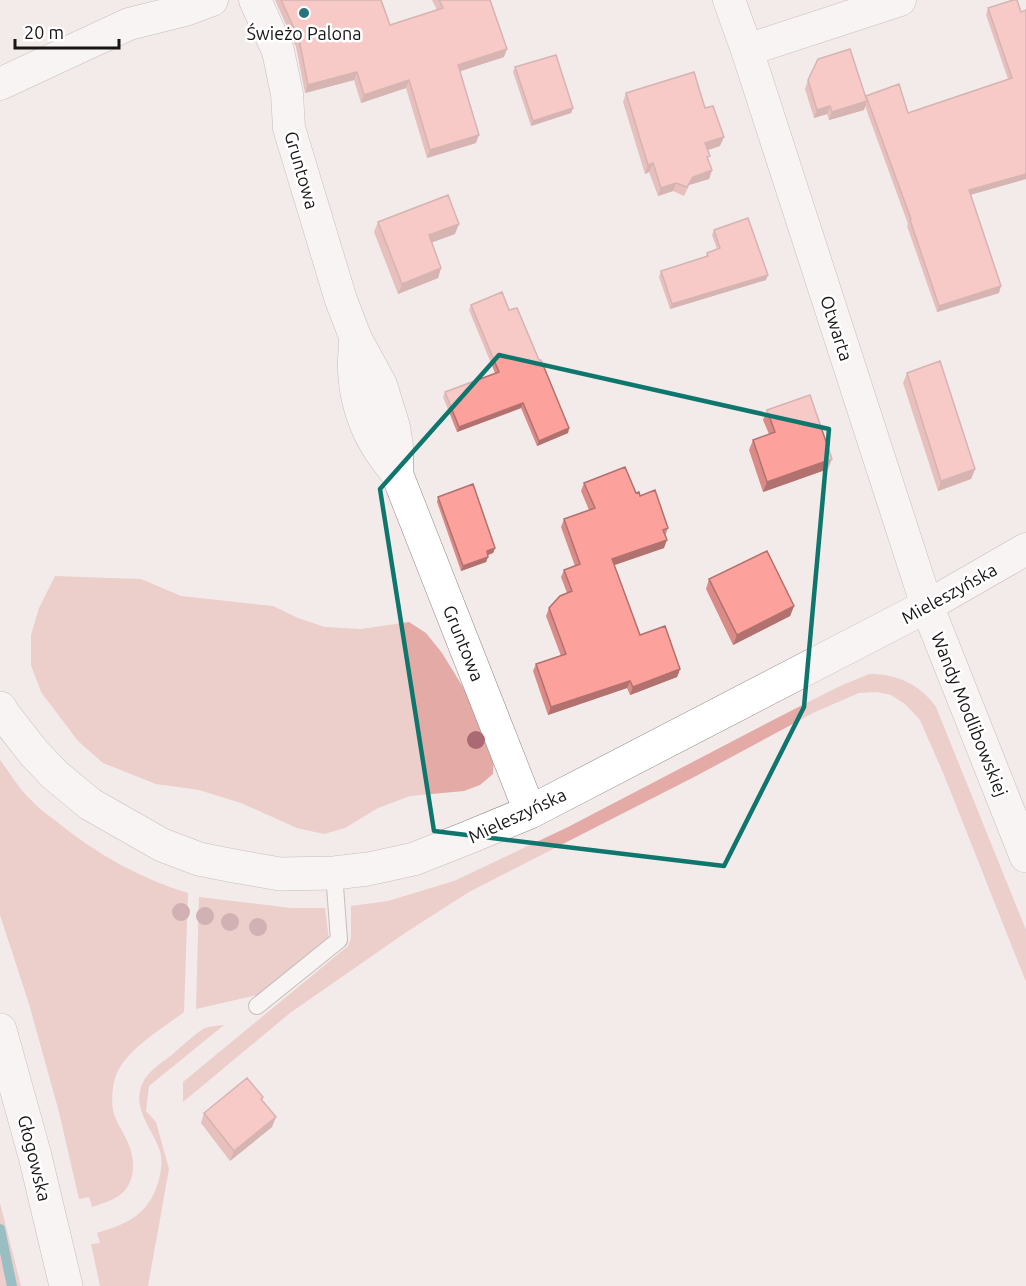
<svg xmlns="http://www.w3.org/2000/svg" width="1026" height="1286" font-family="Ubuntu,sans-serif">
<rect width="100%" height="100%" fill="#f3ebea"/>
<path fill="#e4aaa6" d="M55 576 141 579 181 596 273 606 298 618 325 627 361 629 409 622 426 633 442 653 479 713 494 756 493 774 480 785 464 791 410 796 378 808 345 828 324 834 297 828 241 803 199 790 156 784 103 763 78 741 41 692 31 665V635L39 608Z
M869 674C897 674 920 684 936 707L1026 930V982L944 775 920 720 905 704 891 695 877 692 859 693 815 712 698 775 469 892 405 933 290 1013 183 1102V1082L348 946 351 938V906L388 901 454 881 568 827 775 719 838 687Z
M0 760C10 773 19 789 31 800 38 808 47 814 56 821 95 853 139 878 188 893L184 1012C162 1029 124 1050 115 1078 112 1088 111 1104 114 1114 118 1126 126 1136 130 1148 136 1165 134 1187 117 1197 109 1202 100 1204 92 1207L89 1197 79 1199 59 1112 29 1004 0 915Z
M199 897 291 908H325L329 940 262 994 196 1009Z
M224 1025 149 1086 146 1111 156 1122 169 1169 148 1286H100L91 1244 100 1243 97 1233C127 1224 148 1215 158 1183 161 1173 163 1161 160 1151 154 1132 135 1112 140 1091 143 1074 160 1064 173 1054 181 1047 197 1032 205 1028 211 1026 218 1026 224 1025Z
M0 1203 21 1286H0Z"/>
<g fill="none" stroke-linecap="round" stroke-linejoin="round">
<path stroke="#2f8993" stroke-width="10" d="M0 1229 12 1286"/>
<g stroke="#908888" stroke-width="18">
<path id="service" d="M257 1006 339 940 334 873"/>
</g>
<g stroke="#908888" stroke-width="33">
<path id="minor" d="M255 0 278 51 287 94 289 128 341 300 356 339 381 385 394 427 397 446V474L530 812
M729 0 747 50 927 606 1026 549
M747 50 900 0
M0 84 129 24 185 10 212 0
M355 343C355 352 353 362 354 371 355 399 365 429 380 451 385 459 392 467 397 474"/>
</g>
<g stroke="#908888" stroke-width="34">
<path id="tertiary" d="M0 708 5 716 34 753 55 775 90 804 162 845 199 859 234 866 280 874 334 873 368 869 414 859 467 838 530 812 927 606 1026 856"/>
</g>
<g stroke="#908888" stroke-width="34">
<path id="secondary" d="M0 1030 35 1156 66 1286"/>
</g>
<use href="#service" stroke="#fff" stroke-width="16"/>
<use href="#minor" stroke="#fff" stroke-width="32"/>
<use href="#tertiary" stroke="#fff" stroke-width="33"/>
<use href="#secondary" stroke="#fff" stroke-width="33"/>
</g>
<g fill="#ab6a73">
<circle cx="476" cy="740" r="9"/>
<circle cx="181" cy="912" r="9"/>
<circle cx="205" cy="916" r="9"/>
<circle cx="230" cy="922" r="9"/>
<circle cx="258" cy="927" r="9"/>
</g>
<path fill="#da8a87" d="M275 0H381L390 25 437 10 432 0H490L504 57 460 71 476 143 427 158 406 88 361 103 354 80 305 93 296 47Z
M1013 0 1026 179 970 195 999 293 937 312 907 226 908 224 865 106 864 110 829 120 827 114 814 118 805 89 808 80 865 97 908 113 1008 79 986 15 988 8Z
M515 67 573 108 571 113 531 126 513 72Z
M626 93 705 108 720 146 708 150V160L712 170 709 179 689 185 684 196 673 191 658 196 649 172 645 174 623 102Z
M378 222 455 234 432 242 441 268 438 278 398 294 374 232Z
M714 230 766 280 670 309 659 277 661 271 706 256 707 253 717 249 712 235Z
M471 305 509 310 539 360 569 428 568 433 537 446 521 408 457 432 443 397 445 392 495 373 469 310Z
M907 373 975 469 971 479 938 491 903 383Z
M767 410 828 469 763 492 749 450 753 440 769 434 763 420Z
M584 483 636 493 640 496 668 528 665 536 664 548 614 565 640 635 680 669 677 677 630 695 627 688 548 715 533 671 536 664 561 656 546 616 549 608 567 593 561 577 564 570 575 566 561 527 564 519 589 510 581 491Z
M438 497 495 548 493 553 488 555V557L486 562 461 571 437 502Z
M709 579 794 606 790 616 733 645 706 589Z
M263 1097 262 1100 272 1127 230 1161 201 1123 204 1113Z"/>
<path fill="#b1716e" d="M507 49 504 57 455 73 458 65Z
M357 72 354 80 305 93 308 85Z
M409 80 406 88 361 103 364 95Z
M867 101 864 110 829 120 832 112Z
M830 106 827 114 814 118 817 110Z
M573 108 571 113 531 126 533 121Z
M479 135 476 143 427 158 430 150Z
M724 137 720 146 702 152 705 143Z
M653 163 649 172 645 174 648 165Z
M712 170 709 179 689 185 684 196 693 177Z
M1026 174V179L966 196 969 190Z
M676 183 673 191 658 196 661 188Z
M459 224 455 234 425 245 429 235Z
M441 268 438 278 398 294 402 284Z
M768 275 766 280 670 309 672 304Z
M1001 286 999 293 937 312 939 306Z
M523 403 521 408 457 432 459 427Z
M569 428 568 433 537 446 539 441Z
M832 459 828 469 763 492 767 482Z
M975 469 971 479 938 491 941 481Z
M667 540 664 548 609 567 612 559Z
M495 548 493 553 485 556 487 551Z
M488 557 486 562 461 571 463 566Z
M794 606 790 616 733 645 737 635Z
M680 669 677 677 630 695 633 687Z
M630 681 627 688 548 715 551 707Z
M276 1117 272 1127 230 1161 234 1151Z"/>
<path fill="#fda19d" stroke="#b1716e" stroke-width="1.5" d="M281 0H381L390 25 443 8 439 0H490L507 49 458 65 479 135 430 150 409 80 364 95 357 72 308 85 299 39Z
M1013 0H1017L1021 12 1026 10V174L969 190 1001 286 939 306 910 220 911 219 866 96 899 84 908 113 1012 78 988 8Z
M850 49 867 101 832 112 830 106 817 110 808 80 818 59Z
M556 55 573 108 533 121 515 67Z
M694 72 705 108 713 106 724 137 705 143 710 156 707 157 712 170 693 177 687 187 676 183 661 188 653 163 648 165 626 93Z
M448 195 459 224 429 235 441 268 402 284 378 222Z
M748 218 768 275 672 304 661 271 708 256 707 253 720 248 714 230Z
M502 292 509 310 517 308 539 360H541L569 428 539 441 523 403 459 427 445 392 499 372 471 305Z
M940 361 975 469 941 481 907 373Z
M810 395 832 459 767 482 753 440 775 432 767 410Z
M625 467 636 493 639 492 640 496 655 490 668 528 663 530 667 540 612 559 640 635 665 626 680 669 633 687 630 681 551 707 536 664 566 654 549 608 560 596 572 591 564 570 580 564 564 519 595 508 584 483Z
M473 484 495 548 487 551 488 557 463 566 438 497Z
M767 551 794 606 737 635 709 579Z
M247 1078 263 1097 261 1099 276 1117 234 1151 204 1113Z"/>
<path d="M0 0H1026V1286H0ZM499 355 829 429 804 707 724 866 434 831 380 489Z" fill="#f3ebea" fill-opacity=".55" fill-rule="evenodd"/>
<path fill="none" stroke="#0f766e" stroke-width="4.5" stroke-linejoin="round" d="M499 355 829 429 804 707 724 866 434 831 380 489Z"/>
<circle fill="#2a737c" stroke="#fff" stroke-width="2" cx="304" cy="13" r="6"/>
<g text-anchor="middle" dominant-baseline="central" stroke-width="5" stroke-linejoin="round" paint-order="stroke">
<g font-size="18" fill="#181515" stroke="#fff">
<text x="304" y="33">Świeżo Palona</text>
</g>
<g font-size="18" fill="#181515" stroke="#fff">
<text transform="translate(302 170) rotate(74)">Gruntowa</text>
<text transform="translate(837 328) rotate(72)">Otwarta</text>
<text transform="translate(949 593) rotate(-29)">Mieleszyńska</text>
<text transform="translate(464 643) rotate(68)">Gruntowa</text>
<text transform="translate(970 714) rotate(68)">Wandy Modlibowskiej</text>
<text transform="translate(517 815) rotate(-25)">Mieleszyńska</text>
<text transform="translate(35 1158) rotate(76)">Głogowska</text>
</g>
</g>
<path d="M15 39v9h104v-9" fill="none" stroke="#181515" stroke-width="3"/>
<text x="24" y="39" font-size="18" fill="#181515" stroke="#ffffff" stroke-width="4.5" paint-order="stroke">20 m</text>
</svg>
